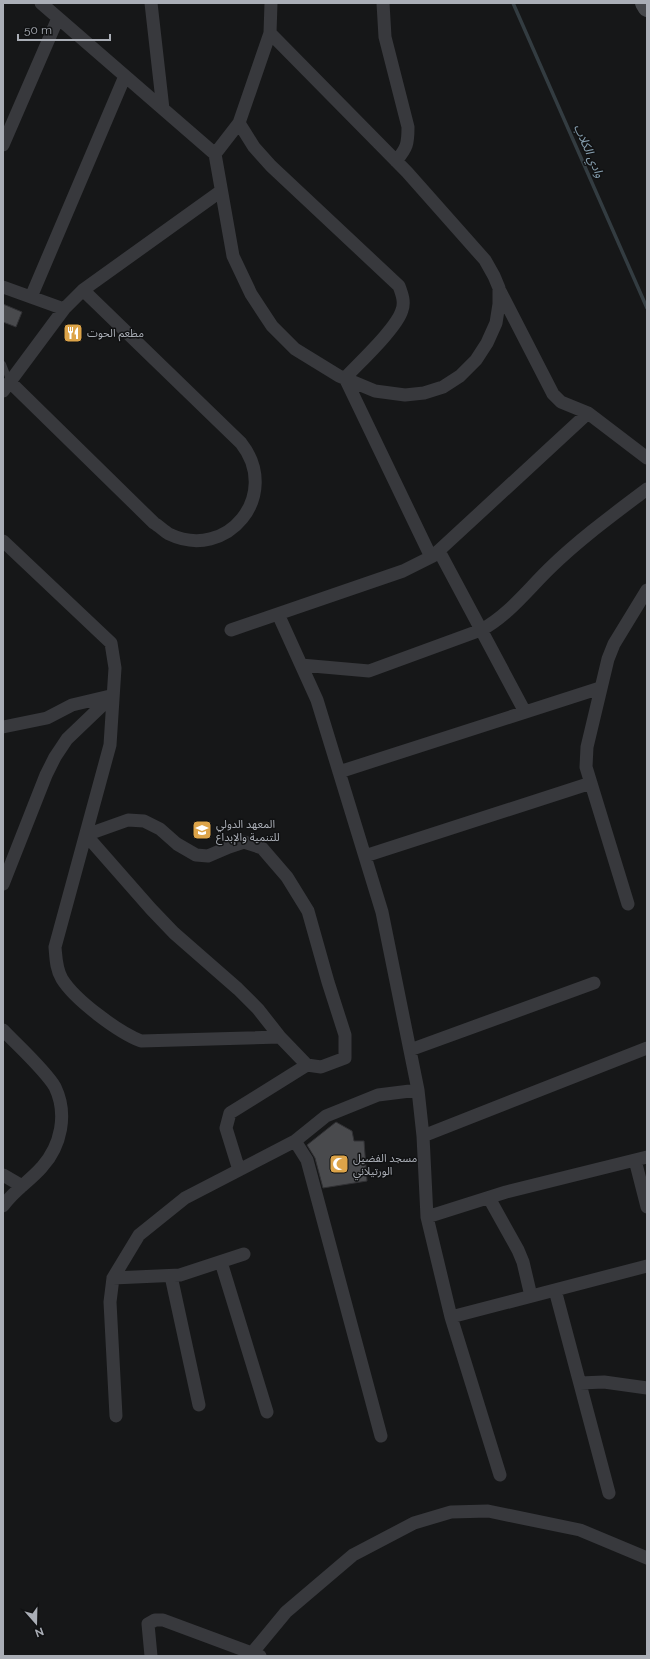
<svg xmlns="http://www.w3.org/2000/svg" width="650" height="1659" font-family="Raleway,'Noto Sans Arabic',sans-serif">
<rect width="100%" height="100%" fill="#161718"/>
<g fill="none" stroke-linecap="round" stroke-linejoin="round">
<path stroke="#333c41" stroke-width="3.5" d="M513 3 647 308"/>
</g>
<path fill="#494a4d" stroke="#313134" d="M3 304 22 312 16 327 3 322Z
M336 1122 352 1131 354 1141H364L367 1181 323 1188 315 1158 307 1145Z"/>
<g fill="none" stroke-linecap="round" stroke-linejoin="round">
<path stroke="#38393d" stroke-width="6" d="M3 364 10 382"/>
<path stroke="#38393d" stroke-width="13" d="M41 3 215 154 233 256 251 294 272 326 295 349 339 376 375 391 405 395 424 393 443 387 460 376 476 360 487 343 496 323 499 304V288L494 276 485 260 407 172 270 33 271 3
M151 3 163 109
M383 3 385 37 408 127C408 144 407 148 396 161
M239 123 254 147 271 166 399 286C402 294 405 302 402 310 397 328 359 363 345 378L431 557
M3 145 58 18
M215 154 239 123 270 33
M3 287 64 309
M500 291 553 394 561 402 588 413 647 458
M31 297 125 76
M10 382 154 523C159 526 164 531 169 534 227 562 282 495 241 443L83 290
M3 391 64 309 83 290 221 191
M3 541 111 643 115 668 110 745 55 947C56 958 56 969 62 979 75 1000 118 1032 141 1041L280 1037
M439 551 525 712
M278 614 317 700 382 912 418 1090 423 1136 427 1217 451 1317 500 1475
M231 630 403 571 433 556 588 413
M301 665 369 671 481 630C509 615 529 588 551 567 581 538 614 514 647 489
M3 727 47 718 72 705 110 696
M339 772 600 688
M128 820 144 821 160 829 177 844 196 855 208 856 229 847 244 842 262 848 287 877 308 911 328 982 345 1035V1058L321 1067 307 1065 280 1037 258 1009 238 989 174 933 151 909 86 835Z
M365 856 591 783
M3 884 46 775 55 757 67 739 113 695
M628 904 586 767 587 747 608 659 614 644 647 590
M3 1030C17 1045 45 1070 55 1087 68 1114 61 1146 42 1167 30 1181 13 1191 3 1206
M410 1050 594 983
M423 1136 647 1048
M295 1141 307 1160 381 1436
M635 1160 647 1207
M239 1170 226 1128 230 1113 307 1065
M3 1175 22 1186
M489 1198 518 1250 523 1262 531 1296
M427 1217 506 1192 647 1157
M221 1262 267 1412
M171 1276 199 1405
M113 1278 180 1275 244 1254
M555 1290 609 1493
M451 1317 647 1266
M580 1383 604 1382 647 1388
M116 1416 110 1302 113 1278 139 1235 185 1198 295 1141 326 1116 378 1095 418 1090
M151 1656 148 1624 155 1620H163L252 1653
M260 1656 252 1653 286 1612 353 1555 414 1523 451 1512 488 1511 580 1530 647 1558"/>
<path stroke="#46484c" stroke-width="18" d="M644 3 647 8"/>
</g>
<defs>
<g id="restaurant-square" transform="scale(1)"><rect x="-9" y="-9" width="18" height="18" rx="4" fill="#dda449" stroke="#111213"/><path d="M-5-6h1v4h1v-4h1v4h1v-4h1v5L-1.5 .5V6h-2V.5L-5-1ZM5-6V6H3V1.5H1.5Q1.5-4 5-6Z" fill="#fff"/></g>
<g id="school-square" transform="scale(1)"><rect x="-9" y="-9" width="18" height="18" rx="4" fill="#dda449" stroke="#111213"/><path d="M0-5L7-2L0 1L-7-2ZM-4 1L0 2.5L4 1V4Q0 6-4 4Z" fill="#fff"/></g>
<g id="mosque-square" transform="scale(1)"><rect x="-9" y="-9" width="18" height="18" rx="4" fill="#dda449" stroke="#111213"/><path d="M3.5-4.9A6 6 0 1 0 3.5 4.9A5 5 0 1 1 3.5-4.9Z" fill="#fff"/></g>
</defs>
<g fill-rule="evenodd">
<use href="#restaurant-square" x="73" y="333"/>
<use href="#school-square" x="202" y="830"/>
<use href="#mosque-square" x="339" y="1164"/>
</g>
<g text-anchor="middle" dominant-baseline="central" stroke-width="3" stroke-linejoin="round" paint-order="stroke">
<g font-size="11" fill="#aaaeb6" stroke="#111213" text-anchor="start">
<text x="87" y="333">مطعم الحوت</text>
<text x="216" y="824">المعهد الدولي<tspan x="216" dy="13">للتنمية والإبداع</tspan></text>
<text x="353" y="1158">مسجد الفضيل<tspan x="353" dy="13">الورتيلاني</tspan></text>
</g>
<g font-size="12" font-style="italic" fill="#859dad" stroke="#111213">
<text transform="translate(589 151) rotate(66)">وادي الكلاب</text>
</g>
</g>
<rect width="650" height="1659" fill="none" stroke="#aaaeb6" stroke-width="8"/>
<g transform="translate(36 1623) rotate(160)" stroke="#111213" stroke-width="3" paint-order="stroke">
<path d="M0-3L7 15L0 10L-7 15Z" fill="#aaaeb6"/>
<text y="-6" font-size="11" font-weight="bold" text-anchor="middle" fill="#aaaeb6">N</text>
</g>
<path d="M18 34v6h92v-6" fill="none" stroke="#aaaeb6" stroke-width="2"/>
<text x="24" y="34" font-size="12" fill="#aaaeb6" stroke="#111213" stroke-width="3" paint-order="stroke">50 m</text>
</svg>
